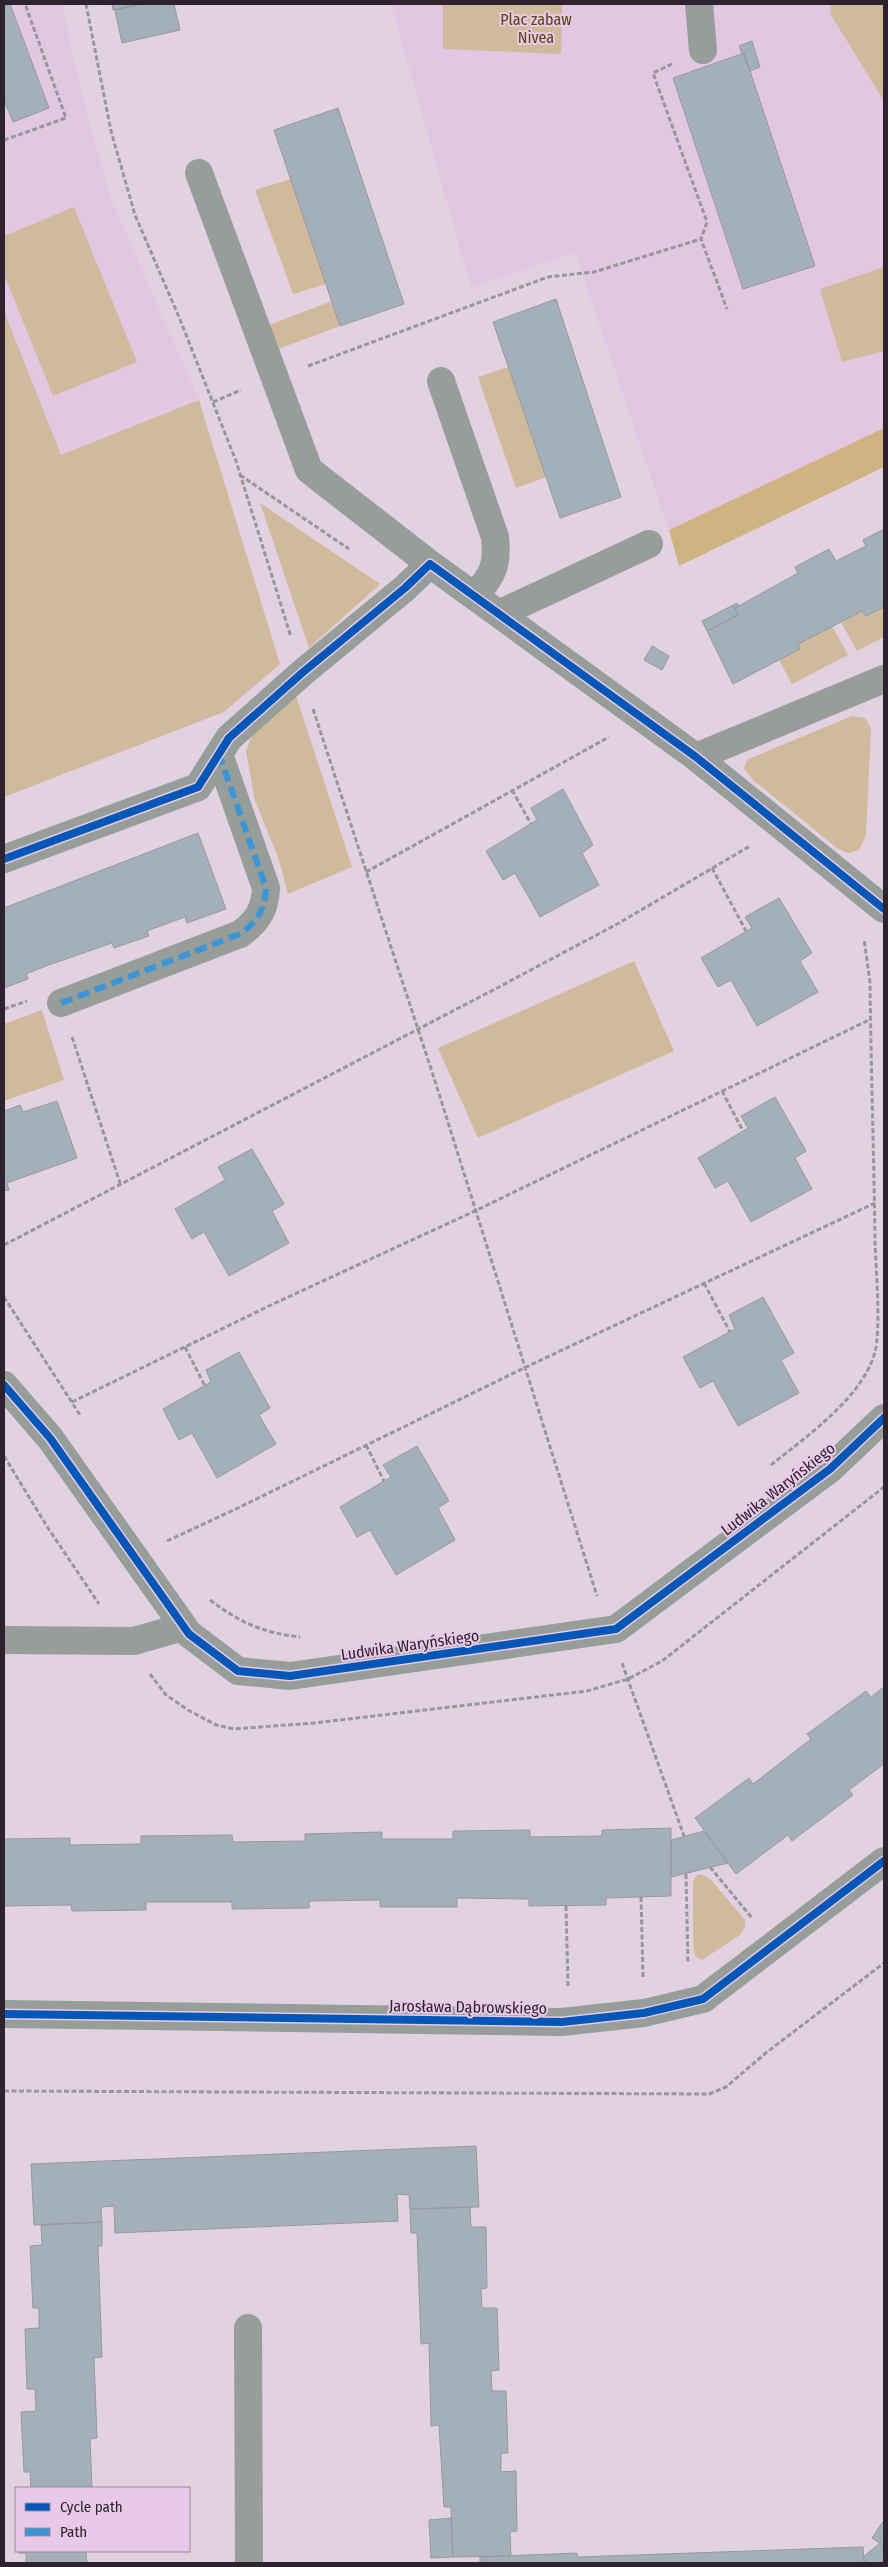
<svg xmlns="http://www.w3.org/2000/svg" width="888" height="2567" font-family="'Fira Sans Condensed',sans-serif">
<rect width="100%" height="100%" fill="#e1d1e1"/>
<path fill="#e1c7e1" d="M4 4H62L79 83 109 194 199 400 61 455 4 523Z
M391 4H884V428L669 530 575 253 471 288Z"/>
<path fill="#d1b99b" d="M443 4H562L561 54 443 49Z
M830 4H884V101L831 15Z
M291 179 326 284 293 294 255 190Z
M74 207 137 362 53 396 4 274V236Z
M884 267V351L842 362 820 289Z
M332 301 340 326 278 349 269 325Z
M4 311 61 455 199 400 280 664 224 712 4 797Z
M508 367 547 477 516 488 478 377Z
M260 503 380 584 309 648Z
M884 607V637L857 651 841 622 862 611 866 616Z
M832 626 848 655 792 684 779 660 800 649 798 644Z
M296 696 352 867 288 894 278 857 255 801 246 751 252 735Z
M852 716 865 718 871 728 866 835 859 850 848 853 837 848 753 780 744 768 748 759Z
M634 961 674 1051 478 1138 438 1048Z
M42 1010 64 1080 4 1101V1024Z
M701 1874 711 1880 745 1920V1927L740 1935 702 1960 695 1956 693 1941V1882L696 1876Z"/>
<path fill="#d0b382" d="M884 428V467L679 566 669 530Z"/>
<path fill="#a3afb9" stroke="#9799a1" d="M4 4H10L49 108 13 122 4 100Z
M112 4H141L113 10Z
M141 4H174L180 30 122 43 115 10Z
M752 41 760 67 750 71 739 46Z
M744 53 815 266 743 289 673 78Z
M338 108 404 304 340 326 274 130Z
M556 299 621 497 560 518 493 322Z
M884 529V607L866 616 862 611 841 622 798 644 800 649 733 684 707 631 738 615 735 608 798 573 795 567 829 549 836 561 866 546 863 540Z
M737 603 739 606 735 608 738 615 707 631 702 621Z
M652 646 669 656 662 670 644 660Z
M563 789 593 845 582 853 599 885 540 917 515 873 503 880 486 851 537 820 531 808Z
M198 833 226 909 187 923 185 917 147 931 149 936 114 948 112 943 46 966 26 974 28 979 4 988V908Z
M779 898 812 953 800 961 818 992 757 1026 731 980 718 987 701 958 752 928 745 917Z
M775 1097 806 1151 795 1158 812 1189 751 1222 728 1181 715 1188 698 1158 748 1128 741 1116Z
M57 1101 77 1158 7 1183 9 1190 4 1191V1111L20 1105 23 1112Z
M252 1149 284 1204 272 1211 289 1243 229 1276 204 1232 192 1239 175 1209 225 1180 218 1167Z
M763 1297 794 1353 781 1360 799 1393 738 1426 713 1381 700 1388 683 1357 735 1329 729 1315Z
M239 1352 270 1408 259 1415 276 1444 217 1478 192 1433 179 1440 163 1409 211 1382 206 1370Z
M417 1446 449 1501 438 1508 455 1540 396 1575 370 1530 357 1537 340 1507 391 1477 383 1465Z
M884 1687V1764L849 1790 853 1795 792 1841 788 1835 736 1874 695 1818 749 1778 753 1784 811 1739 807 1734 866 1691 871 1697Z
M671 1828V1896L606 1898V1905L529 1906V1899L457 1898V1907H380V1900L309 1901V1908L232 1909V1902H146V1910L72 1911 71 1905 4 1906V1839L70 1838V1845L141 1844V1836L232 1835 233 1842 305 1841V1834L382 1832V1839H453V1831L530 1830V1837L602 1836V1830Z
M704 1831 728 1863 671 1877V1840Z
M476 2146 479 2207 410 2209 409 2195 397 2194 398 2221 115 2233 114 2206 101 2207 102 2222 34 2225 31 2164Z
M470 2207 471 2227H486L487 2288 481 2289 482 2308H497L499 2370 491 2371 492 2391H506L508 2453H501V2472L516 2471 517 2531 510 2532 511 2556 453 2557 451 2507H444L439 2425 431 2426 429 2343 421 2344 417 2233H411L410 2209Z
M102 2222V2246H98L102 2357 94 2358 97 2438 90 2439 92 2488H31L30 2472H24L21 2412 36 2411 35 2389H27L25 2329 39 2328V2308H33L30 2246 42 2245 41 2225Z
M451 2518 453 2557 431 2558 429 2520Z
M884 2520V2546L872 2538Z
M880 2543 884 2546V2563H867L866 2561 864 2563 863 2557Z
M863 2547 864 2563H480V2557L577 2553V2557Z
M19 2551H86L87 2563H26V2553H19Z"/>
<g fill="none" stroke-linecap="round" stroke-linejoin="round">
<path stroke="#969896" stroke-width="3" stroke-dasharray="5 2.5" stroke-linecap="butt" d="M86 4 111 131 135 215 179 317 236 461 291 637
M672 64 653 73 707 222 701 239 727 309
M4 140 66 118 25 4
M308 366 548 277 594 272 701 239
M213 402 241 390
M240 475 349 549
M313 709 435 1081 597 1596
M512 790 531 824
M712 868 746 931
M366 872 609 737
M4 1009 27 1001
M72 1037 120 1183
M722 1091 743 1131
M4 1245 497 988 619 923 750 846
M704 1283 730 1332
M4 1297 80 1415
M185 1347 205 1386
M72 1402 273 1304 475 1211 871 1019
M366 1445 384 1481
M4 1456 48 1528 99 1604
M771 1465C806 1437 863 1397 875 1352 881 1326 876 1271 875 1243 874 1156 871 1069 870 982L864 939
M167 1541 238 1508 524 1368 875 1203
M210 1600C239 1622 263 1633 300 1637
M622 1663 684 1836
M150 1674 166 1695 188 1710 216 1725 234 1729 314 1723 587 1691 628 1679 662 1661 884 1487
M710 1867 752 1918
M686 1874 688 1964
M641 1897 643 1977
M566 1906 568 1986
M4 2091 709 2094 726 2087 767 2052 884 1963"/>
<path stroke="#979d98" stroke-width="28" d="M699 4 703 50
M199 173 309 470 430 564
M441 381 495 537C498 565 493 574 476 595
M501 613 649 544
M696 757 884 679
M4 859 198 787 229 738 302 673 405 588 430 564 696 757 884 909
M61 1003 240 934C257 922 265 910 266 888L219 754
M4 1385 50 1438 189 1634 238 1671 290 1676 616 1629 830 1469 884 1418
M4 1640 134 1641 183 1627
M4 2014 562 2022 644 2013 703 1999 884 1861
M248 2328 249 2563"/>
<path stroke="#3c95d7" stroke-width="6" stroke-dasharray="12 6" stroke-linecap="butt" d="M61 1003 240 934C257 922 265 910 266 888L219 754"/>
<g stroke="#e8cae8" stroke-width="11">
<path id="cycleway" d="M4 859 198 787 229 738 302 673 405 588 430 564 696 757 884 909
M4 1385 50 1438 189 1634 238 1671 290 1676 616 1629 830 1469 884 1418
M4 2014 562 2022 644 2013 703 1999 884 1861"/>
</g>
<use href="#cycleway" stroke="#0057b8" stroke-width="8"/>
</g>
<g text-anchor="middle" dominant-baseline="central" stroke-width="4" stroke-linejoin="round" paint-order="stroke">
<g font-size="16" fill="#5a450e" stroke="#e8cae8">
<text x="536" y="19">Plac zabaw<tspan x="536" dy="18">Nivea</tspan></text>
</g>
<g font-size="16" fill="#2d222d" stroke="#e8cae8">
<text transform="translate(778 1489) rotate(-38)">Ludwika Waryńskiego</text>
<text transform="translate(410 1645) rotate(-8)">Ludwika Waryńskiego</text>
<text transform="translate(468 2007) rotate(1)">Jarosława Dąbrowskiego</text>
</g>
</g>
<rect width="888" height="2567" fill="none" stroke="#2d222d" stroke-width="10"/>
<rect x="15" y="2487" width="175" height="65" fill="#e8cae8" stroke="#9d879d"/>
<rect x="25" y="2503" width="25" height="8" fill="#0057b8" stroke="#9d879d"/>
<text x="60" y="2512" font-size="15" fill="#2d222d">Cycle path</text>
<rect x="25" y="2528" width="25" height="8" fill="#3c95d7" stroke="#9d879d"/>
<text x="60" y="2537" font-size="15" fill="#2d222d">Path</text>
</svg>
